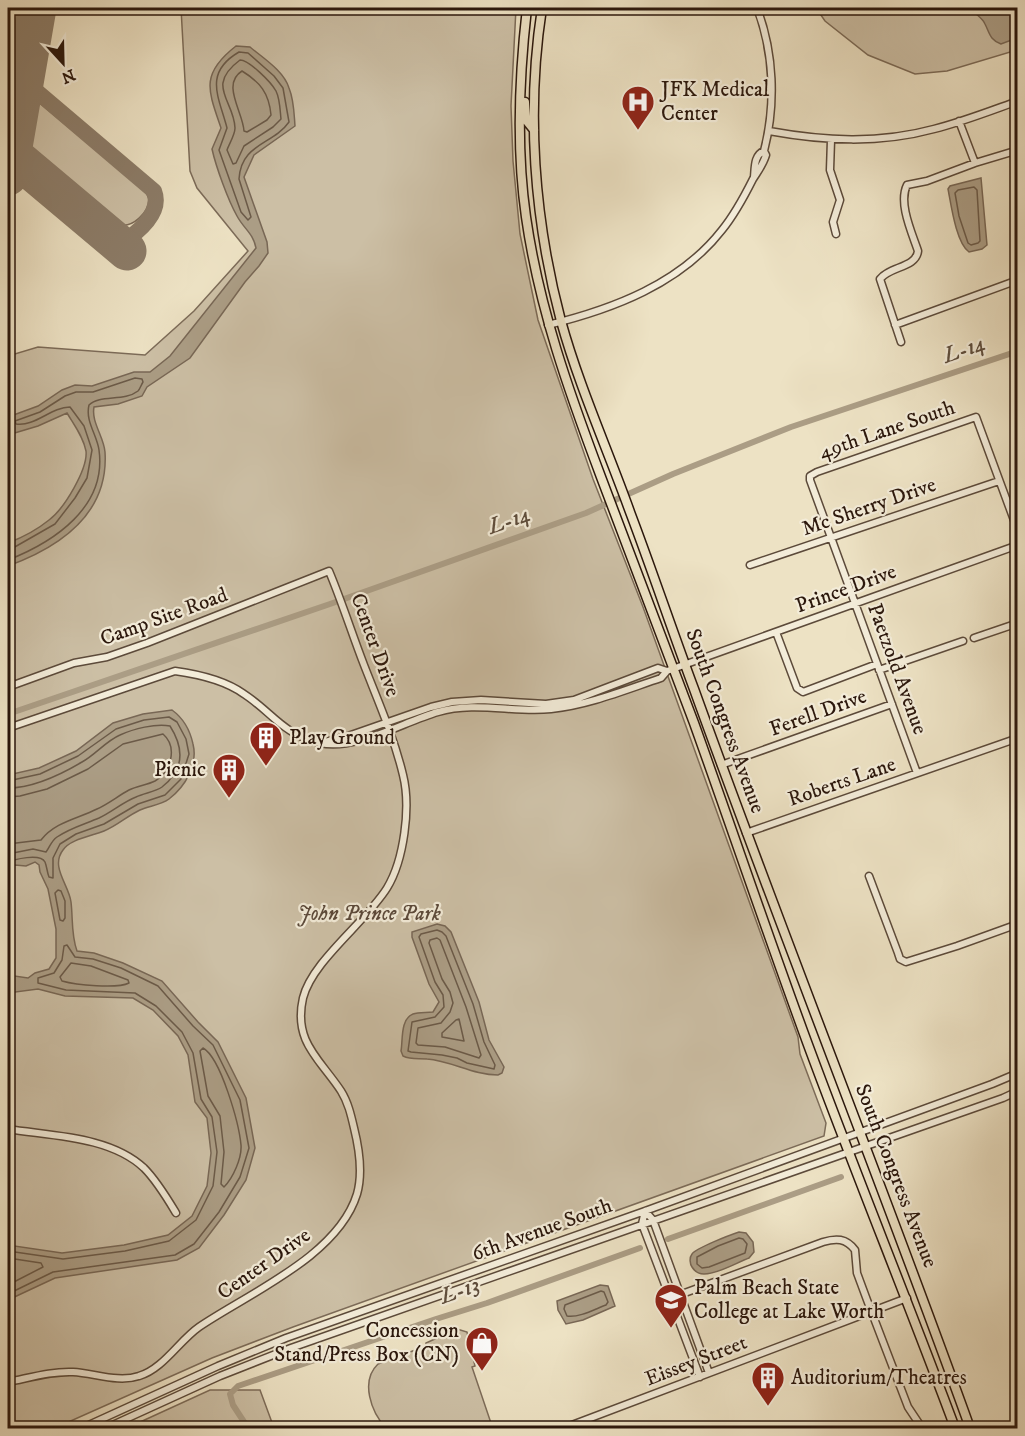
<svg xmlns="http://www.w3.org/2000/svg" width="1025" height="1436" font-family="'IM FELL DW Pica',serif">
<rect width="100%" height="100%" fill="#ede2c4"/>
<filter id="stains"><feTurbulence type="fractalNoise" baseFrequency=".00333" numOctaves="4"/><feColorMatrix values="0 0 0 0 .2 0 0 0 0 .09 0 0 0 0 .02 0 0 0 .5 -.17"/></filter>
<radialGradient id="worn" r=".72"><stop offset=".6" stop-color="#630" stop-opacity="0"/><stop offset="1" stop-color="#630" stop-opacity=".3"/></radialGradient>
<path fill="#ccbfa5" stroke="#7c6b58" stroke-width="1.5" d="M8 8H27L20 47 8 54Z
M181 8H516L511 106 513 161 520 234 538 320 593 479 643 607 798 1037 800 1054 826 1123 824 1136 293 1327 212 1358 55 1428H8V356L38 347 145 355 194 311 248 251 197 188 190 171Z
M816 8H1017V50L947 71 915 74 868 55 825 21Z
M36 100 145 191C146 193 149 198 149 200 148 213 133 227 121 225 117 225 115 223 111 222L22 146 30 106Z
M457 1329 467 1332 475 1366 472 1367 492 1426 490 1428H386C371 1412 360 1381 378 1364L426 1346V1343Z
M210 1390H260L274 1428H127Z"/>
<path fill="#ab9d85" stroke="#786755" stroke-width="1.5" d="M912 8H1017V38L1001 44C990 40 990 34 985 24 983 19 978 16 974 12H919Z
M236 46 250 47C263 58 284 71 289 88 294 100 294 113 295 126L254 155 244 177 267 242 268 253 259 266 245 282 190 358 147 387 142 396 118 404 94 407C91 422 104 437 105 452 109 514 60 547 8 566V543C21 538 38 529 49 520 64 509 88 469 86 451 83 436 74 425 67 413L38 426 8 435V417L38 406 62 390 75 385 92 386 134 372H150L170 356 256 248C253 233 244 229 237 216 228 200 216 167 212 149L221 128C208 90 200 74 236 46Z
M981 178 987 245 982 249 969 252C956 243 951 204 948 189L950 186Z
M172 710C183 718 190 730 193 744 198 764 186 786 169 799 161 805 149 806 140 810 127 816 117 826 104 831 92 836 70 839 63 850 50 867 69 885 71 902 73 918 71 935 77 951L94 953 123 963 162 981 198 1022 218 1042 246 1098 255 1148 246 1180 224 1215 199 1248 177 1260 55 1278 8 1300V1245L62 1253 124 1245 168 1235 192 1216 207 1186 211 1153 207 1118 195 1102 188 1055 178 1036 153 1010 133 998 65 996 38 989 8 993V975L28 978 35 973 49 969 56 958V929L48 889 40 872 39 865 35 862 26 866 15 865 8 873V775L39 768 76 751 113 723 143 714Z
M437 924 445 926 451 932 479 1002 489 1040 504 1067 502 1073 498 1075C473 1075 452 1061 427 1059 419 1058 411 1060 403 1056L401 1051C403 1041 400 1019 413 1014 419 1012 427 1013 433 1012L439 1002 429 984 412 937V932Z
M739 1232 746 1233 753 1242 754 1252 749 1258C736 1263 718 1274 704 1274 699 1274 695 1272 692 1267 690 1264 689 1258 692 1254 696 1248 730 1235 739 1232Z
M600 1285 608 1286 615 1306 583 1320 566 1324 558 1310 557 1301Z"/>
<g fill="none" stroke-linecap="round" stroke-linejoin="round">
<path stroke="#6b5a48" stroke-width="1.5" d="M239 52 248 53 274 76 283 88 289 122C273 145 241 143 239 179L251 217 248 220 241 212 219 150 227 128C219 97 203 73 239 52Z
M240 60C249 60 271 82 276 91 280 99 280 110 281 119L273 127 244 146 236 163 233 164 227 150C229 144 235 135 235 128 234 100 205 86 240 60Z
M242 71C260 82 269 93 271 115L267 120 247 132 244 131C243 112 221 84 242 71Z
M974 187 977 190 980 241 978 243 971 245 968 243 959 216 955 193 958 190Z
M8 549 13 548 55 524 75 498 87 478 92 450 84 426 70 407C51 407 35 427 16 424L15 421 40 412 65 396 76 392H93L135 378 142 379 143 382C141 385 140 389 138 391 124 402 100 394 89 405 85 421 97 435 99 450 107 507 54 542 8 560
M8 781 40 774 78 756 116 729 144 720 169 717 177 722 186 739 189 754 181 779 165 795 138 804 104 824 76 834 60 844 53 858V878L49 877C47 872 47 867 45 862 40 853 14 859 8 863
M8 788C33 788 60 775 82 762 95 755 106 741 120 735 133 729 156 723 170 726 184 748 185 769 162 787 155 792 144 793 136 797 123 802 112 812 99 818 85 824 70 828 57 837 51 841 50 847 46 852L33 849 8 854
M8 797 20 796 47 789 88 769 123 744 163 734C178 747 171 772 155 781 147 785 137 786 129 790 118 796 108 804 97 809 77 819 55 822 41 840L8 844
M58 890 61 891 65 901V918L63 921 60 920 55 893Z
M437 930 442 932 446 936 473 1004 484 1042 495 1065 494 1069 467 1063 457 1058 442 1055 411 1052 408 1051 412 1022 435 1017 444 1007 443 995 435 982 419 937 421 934Z
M437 938 440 940 466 1007 481 1055 479 1058 445 1047 418 1045 416 1043 418 1028 441 1023 450 1012 453 1003 450 992 442 979 429 943 430 940Z
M71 963 91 966 128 980 129 983C117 989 76 985 62 981L60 977Z
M459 1019 464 1041 442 1037V1033L456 1020Z
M203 1048C221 1058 239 1124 241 1145 242 1158 233 1178 224 1187L221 1184 224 1152 220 1116 208 1096 200 1051Z
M739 1238 743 1239 747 1244 745 1253 709 1267 702 1268 697 1264V1257L718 1246Z
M8 1251 63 1259 125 1251 169 1241 196 1220 213 1186 217 1152 212 1117 201 1099 193 1053 182 1032 156 1006 135 993 66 990 38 983V978L54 973 62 960 64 946 67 945 75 957 93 959 121 968 158 986 193 1026 213 1045 240 1100 249 1148 240 1177 219 1212 194 1244 175 1255 53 1272 8 1294
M8 1258 41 1263 43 1267 8 1285
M601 1291 604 1292 608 1302 606 1305C595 1309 579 1318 567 1316L564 1309 565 1305Z"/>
<path stroke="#ab9d85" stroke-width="6" d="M8 714 330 604 586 513 673 474 791 427 1018 351
M668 1239 841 1177
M248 1428 233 1405 230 1394 238 1386 436 1319 487 1303 640 1248"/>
<path stroke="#8c7c68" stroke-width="16" d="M8 63C19 64 25 58 30 48
M8 67 154 191C163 214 136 234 119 245"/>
<path stroke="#8c7c68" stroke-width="39" d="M8 151 127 251
M8 176 37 8"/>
<g stroke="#5c4a3a" stroke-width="9">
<path id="minor" d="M959 121 975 163
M769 131C824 141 879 144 934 129 962 122 990 111 1018 101
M831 140 830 170 840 200 833 222 836 234
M754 177C755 167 754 155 764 151
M548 325C613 309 680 284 722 230 735 214 744 197 753 179 758 171 763 165 766 155L764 151C776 104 774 53 757 8
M895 325 1018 280
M901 342 880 279C890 266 916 268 918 251 912 233 898 203 907 185L927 181 975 163 1018 150
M750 565 999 481
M776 632 797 688 803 692 877 664
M974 638 1018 623
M879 670 963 641
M8 687 74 663 107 657 147 643 329 571C342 602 352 634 364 665 378 701 394 737 403 775 411 807 404 860 387 888 366 922 312 961 303 998 293 1042 320 1059 341 1091 348 1102 351 1115 354 1128 359 1148 363 1173 357 1194 338 1256 249 1293 199 1327 179 1341 163 1369 139 1376 118 1383 94 1373 73 1372 51 1371 29 1378 8 1382
M8 728 175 671C197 674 226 681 244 694 273 713 282 734 320 743 356 751 403 722 438 712 475 701 514 713 551 709 589 705 625 690 661 678L667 671 1018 545
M325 742 348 736 431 707 452 702 481 700 546 704 574 700 658 668 667 671
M721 765 892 704
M917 773 810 480V476L817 472 976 417 1018 531
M746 833 1018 738
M869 876 898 953 900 959 906 962 957 946 1018 924
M8 1129C51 1136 110 1136 144 1168 157 1181 167 1198 176 1213
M645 1211 642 1224 700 1377
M645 1211 653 1220 709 1373
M671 1298 823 1242C836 1238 846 1238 855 1250L857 1273 867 1300 908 1407 922 1428
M82 1428 218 1366 286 1338 645 1211 992 1084 1018 1073
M106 1428 220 1376 291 1348 1003 1098 1018 1091
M564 1428 907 1298"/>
</g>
<g stroke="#2b170c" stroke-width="11">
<path id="major" d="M527 8C519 77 516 148 526 217 539 308 569 392 601 477 632 559 663 641 694 723 732 829 768 936 807 1042 855 1172 907 1299 955 1428
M542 8C526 111 534 219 561 321 579 386 607 448 630 512 652 570 672 630 694 689 783 936 881 1181 970 1428
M525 102 526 120 534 130"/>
</g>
<use href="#minor" stroke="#f3ecd9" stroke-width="6"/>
<use href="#major" stroke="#ede2c4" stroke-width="8"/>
</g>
<defs>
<g id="hospital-pin" transform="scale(1.725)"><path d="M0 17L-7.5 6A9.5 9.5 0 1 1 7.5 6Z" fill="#8f2418" stroke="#f3ecd9"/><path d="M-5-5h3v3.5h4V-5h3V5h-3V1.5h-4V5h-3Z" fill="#fff"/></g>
<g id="building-pin" transform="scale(1.725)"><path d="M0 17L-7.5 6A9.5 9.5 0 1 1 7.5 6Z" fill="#8f2418" stroke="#f3ecd9"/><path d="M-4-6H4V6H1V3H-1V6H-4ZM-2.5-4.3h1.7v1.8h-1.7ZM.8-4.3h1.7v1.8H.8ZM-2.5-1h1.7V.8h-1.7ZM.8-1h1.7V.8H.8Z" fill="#fff"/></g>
<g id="university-pin" transform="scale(1.725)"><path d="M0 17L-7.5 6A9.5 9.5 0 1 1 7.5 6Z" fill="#8f2418" stroke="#f3ecd9"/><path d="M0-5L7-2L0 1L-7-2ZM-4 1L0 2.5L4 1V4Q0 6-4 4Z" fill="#fff"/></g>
<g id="shop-pin" transform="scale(1.725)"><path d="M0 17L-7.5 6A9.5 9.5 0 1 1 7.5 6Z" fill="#8f2418" stroke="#f3ecd9"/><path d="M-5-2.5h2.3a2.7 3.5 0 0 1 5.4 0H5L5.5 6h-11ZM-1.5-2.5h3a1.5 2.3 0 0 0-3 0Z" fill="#fff"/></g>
</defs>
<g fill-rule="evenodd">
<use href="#hospital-pin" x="638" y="102"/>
<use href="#building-pin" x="266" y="738"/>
<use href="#building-pin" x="229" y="770"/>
<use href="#university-pin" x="671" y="1300"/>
<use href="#shop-pin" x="482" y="1343"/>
<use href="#building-pin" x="768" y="1378"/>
</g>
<g text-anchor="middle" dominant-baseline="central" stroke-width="4.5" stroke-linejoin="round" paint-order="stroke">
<g font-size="21" fill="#2b170c" stroke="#f3ecd9" text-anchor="start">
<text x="661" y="90">JFK Medical<tspan x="661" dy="24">Center</tspan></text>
<text x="289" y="738">Play Ground</text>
<text x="206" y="770" text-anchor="end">Picnic</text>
<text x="694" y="1288">Palm Beach State<tspan x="694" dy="24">College at Lake Worth</tspan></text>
<text x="459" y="1331" text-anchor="end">Concession<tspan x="459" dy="24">Stand/Press Box (CN)</tspan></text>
<text x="791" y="1378">Auditorium/Theatres</text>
</g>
<g font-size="21" fill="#2b170c" stroke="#f3ecd9">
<text transform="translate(887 430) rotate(-19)">49th Lane South</text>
<text transform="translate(869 507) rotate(-19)">Mc Sherry Drive</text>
<text transform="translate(846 589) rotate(-20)">Prince Drive</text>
<text transform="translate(164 617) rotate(-20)">Camp Site Road</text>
<text transform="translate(375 645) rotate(70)">Center Drive</text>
<text transform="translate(897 669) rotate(70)">Paetzold Avenue</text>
<text transform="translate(818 713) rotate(-20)">Ferell Drive</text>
<text transform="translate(725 721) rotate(70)">South Congress Avenue</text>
<text transform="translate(842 782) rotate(-19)">Roberts Lane</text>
<text transform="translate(896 1176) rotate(69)">South Congress Avenue</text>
<text transform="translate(542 1230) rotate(-20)">6th Avenue South</text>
<text transform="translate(264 1264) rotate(-35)">Center Drive</text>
<text transform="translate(696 1361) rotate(-21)">Eissey Street</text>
</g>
<g font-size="21" font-style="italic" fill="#5b493a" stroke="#f3ecd9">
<text x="369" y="914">John Prince Park</text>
</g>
<g font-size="22" font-style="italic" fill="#5e4d3c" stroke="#f3ecd9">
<text transform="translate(964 350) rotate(-19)">L-14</text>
<text transform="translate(509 521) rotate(-19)">L-14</text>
<text transform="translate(460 1291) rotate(-19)">L-13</text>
</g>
</g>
<rect width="1025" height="1436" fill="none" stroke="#ede2c4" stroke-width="30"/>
<rect x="9" y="9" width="1007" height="1418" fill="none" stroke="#2b170c" stroke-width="3"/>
<rect x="15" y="15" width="995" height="1406" fill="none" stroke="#2b170c" stroke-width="1.5"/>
<g transform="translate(63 63) rotate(158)" stroke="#f3ecd9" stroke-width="4.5" paint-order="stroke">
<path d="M0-4.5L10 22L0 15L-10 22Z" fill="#2b170c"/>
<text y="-9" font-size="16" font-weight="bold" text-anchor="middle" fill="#2b170c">N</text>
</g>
<rect width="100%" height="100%" filter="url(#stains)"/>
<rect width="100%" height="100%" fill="url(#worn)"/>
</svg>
